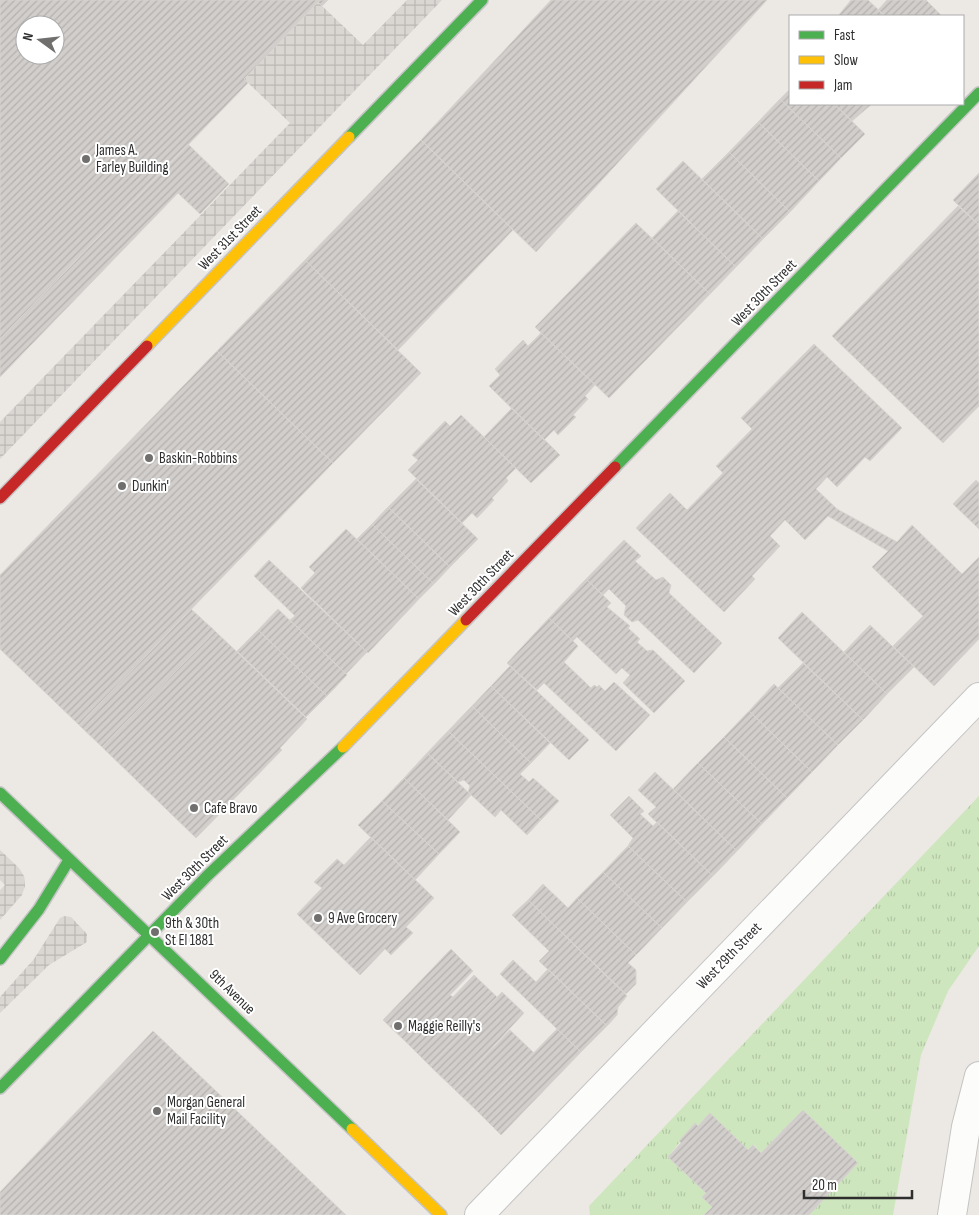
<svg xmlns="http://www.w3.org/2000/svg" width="979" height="1215" font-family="'Sofia Sans Condensed',sans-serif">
<defs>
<pattern id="grass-tufts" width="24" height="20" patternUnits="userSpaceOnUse" patternTransform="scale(1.25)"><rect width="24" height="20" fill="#cee6be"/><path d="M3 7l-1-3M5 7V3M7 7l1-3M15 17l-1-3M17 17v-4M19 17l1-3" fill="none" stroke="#b1c6a4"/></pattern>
<pattern id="plaza-grid" width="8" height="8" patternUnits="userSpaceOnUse" patternTransform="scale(1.25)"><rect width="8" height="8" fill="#dad6d2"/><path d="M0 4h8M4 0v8" fill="none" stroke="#bbb8b5"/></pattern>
<pattern id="building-hatch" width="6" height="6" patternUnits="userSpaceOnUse" patternTransform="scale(1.25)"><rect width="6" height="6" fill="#d1cecb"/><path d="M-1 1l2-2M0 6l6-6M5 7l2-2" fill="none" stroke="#b4b1af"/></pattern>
</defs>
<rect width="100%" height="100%" fill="#ece8e4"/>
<path fill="url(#grass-tufts)" d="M979 796V946L948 991 921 1055 893 1215H809L858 1163 803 1110 761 1153 754 1145 748 1150 710 1113 698 1126 695 1123 668 1157 706 1193 702 1197 712 1207 704 1215H590L589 1206Z"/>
<path fill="url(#plaza-grid)" d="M407 0H442L0 459V422L290 123 244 79 318 2 363 45Z
M0 850 19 868 24 876 25 886 22 895 0 920V890L5 885 0 880Z
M64 916 71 917 87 934V942L49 965 0 1013V997L34 959 60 918Z"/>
<path fill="url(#building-hatch)" stroke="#d7d4d0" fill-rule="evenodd" d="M0 0H328L322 6 318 2 244 79 248 83 0 339ZM25 25H55V55H25Z
M551 0H767L536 252 421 140Z
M851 0H868L885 16H838Z
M887 0H926L942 16H885L878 10Z
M790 89V104H834L865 134 841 158 780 99Z
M780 99 841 158 819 181 758 122Z
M834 104H872L852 121Z
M758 122 819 181 790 212 729 152Z
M421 140 513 230 398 350 305 260Z
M188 144 229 184 200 214 178 193 0 377V339Z
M729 152 790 212 763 239 702 179Z
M683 161 763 239 736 267 656 189Z
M979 173V225L953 200Z
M958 206 979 225V406L943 443 832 336Z
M678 211 736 267 710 294 652 238Z
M636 223 710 294 609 398 535 327Z
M305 260 421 373 333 463 217 351Z
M541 333 595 385 585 396 588 399 573 415 576 417 558 435 554 430 544 440 489 386 500 375 495 369 523 340 528 346Z
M814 344 902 428 870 461 865 457 837 487 827 477 816 489 837 509 897 542 912 525 962 574 979 557V639L934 686 893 646 923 616 872 567 888 551 828 516 805 540 785 520 770 536 780 546 752 576 755 579 724 612 636 528 670 493 687 510 723 473 716 466 752 429 741 418Z
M217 351 333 463 79 725 0 649V575Z
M512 408 560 455 531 483 484 437Z
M461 415 516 468 506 478 508 481 492 498 494 500 477 518 472 513 462 523 408 470 418 460 412 455 445 421 450 426Z
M416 479 478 539 450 567 388 507Z
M976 480 979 483V529L953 504Z
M388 507 450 567 434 584 372 524Z
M372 524 434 584 419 599 357 539Z
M346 529 419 599 368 653 301 588 315 573 309 567Z
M624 540 641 556 635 561 656 580 663 577 671 585 669 593 722 643 694 673 638 620 632 622 624 615 626 606 609 589 603 595 586 579Z
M269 560 367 652 346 674 290 620 295 616 254 576Z
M586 579 611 603 607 607 630 626 628 628 640 639 637 642 647 651 653 650 685 681 654 713 623 683 630 675 622 668 616 674 577 637 573 641 549 618Z
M191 609 215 631 102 747 79 725Z
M278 609 347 675 327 696 258 630Z
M802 612 887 694 863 720 778 638Z
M549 618 578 646 564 662 591 688 594 685 597 687 599 685 605 691 614 682 650 715 616 751 544 683 537 690 507 663Z
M870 625 914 667 887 694 844 652Z
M258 630 327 696 306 717 237 651Z
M215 631 307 719 280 748 282 750 196 838 102 747Z
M803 663 863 720 838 745 778 688Z
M510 666 589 740 569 760 491 686Z
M774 684 838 745 812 772 749 711Z
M491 686 550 743 531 763 472 706Z
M472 706 531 763 520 774 529 782 533 778 559 801 541 820 448 731Z
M749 711 812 772 787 798 724 737Z
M448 731 541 820 527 835 501 810 495 817 468 792 470 786 464 780 458 782 427 753Z
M724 737 787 798 762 824 698 763Z
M427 753 471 795 448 820 404 778Z
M698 763 762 824 737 851 673 789Z
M655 772 737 851 713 876 648 814 656 807 638 790Z
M404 778 460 832 439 854 382 801Z
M629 796 644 811 640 814 653 826 657 822 713 876 687 902 628 846 633 838 610 815Z
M382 801 439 854 415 880 358 825Z
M371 837 434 898 406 927 413 933 391 955 385 949 360 975 297 914 322 888 314 882 337 859 344 865Z
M628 846 687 902 662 928 603 872Z
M603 872 662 928 636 955 577 898Z
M543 884 568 908 577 898 636 955 628 963 636 970V984L626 994 528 900Z
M528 900 627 996 618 1007 617 1015 607 1026 539 961 549 951 512 915Z
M451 949 473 971 450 995 453 997 408 1044 383 1020Z
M513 960 536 982 548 969 607 1026 581 1052 500 974Z
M474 975 497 997 430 1066 408 1044Z
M502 992 524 1013 454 1089 430 1066Z
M557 1029 581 1052 501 1135 477 1111Z
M510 1030 534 1053 477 1111 454 1089Z
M153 1031 346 1215H0V1192Z
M803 1110 858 1163 809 1215H704L712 1207 702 1197 706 1193 668 1157 681 1143 679 1141 695 1123 698 1126 710 1113 748 1150 753 1145 761 1153Z"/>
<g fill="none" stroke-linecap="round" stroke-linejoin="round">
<g stroke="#c5c4c5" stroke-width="30">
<path id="street" d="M479 1215 979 697
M952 1215 966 1127 979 1076"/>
</g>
<g stroke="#c5c4c5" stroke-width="14">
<path id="fast" d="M349 137 482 0
M615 467 979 93
M0 793 352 1129
M0 959 39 909 69 860
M0 1088 208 875 343 747"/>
</g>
<g stroke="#c5c4c5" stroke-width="14">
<path id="slow" d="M147 346 349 137
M343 747 466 620
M352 1129 441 1215"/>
</g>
<g stroke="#c5c4c5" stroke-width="14">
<path id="jam" d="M0 498 147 346
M466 620 615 467"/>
</g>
<use href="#street" stroke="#fcfcfb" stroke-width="28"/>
<use href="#fast" stroke="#4caf50" stroke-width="11"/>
<use href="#slow" stroke="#ffc107" stroke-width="11"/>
<use href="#jam" stroke="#c62828" stroke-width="11"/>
</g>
<g fill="#706f6e" stroke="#fff" stroke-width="2">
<circle cx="86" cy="159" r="5"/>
<circle cx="149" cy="458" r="5"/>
<circle cx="122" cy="486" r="5"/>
<circle cx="194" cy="808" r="5"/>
<circle cx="318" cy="918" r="5"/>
<circle cx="155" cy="932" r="5"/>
<circle cx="398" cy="1026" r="5"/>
<circle cx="157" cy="1111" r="5"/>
</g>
<g text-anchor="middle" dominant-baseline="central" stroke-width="4" stroke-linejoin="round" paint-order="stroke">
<g font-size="15" fill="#2e2e2e" stroke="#fff" text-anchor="start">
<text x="96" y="150">James A.<tspan x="96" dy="17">Farley Building</tspan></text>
<text x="159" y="458">Baskin-Robbins</text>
<text x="132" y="486">Dunkin'</text>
<text x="204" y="808">Cafe Bravo</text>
<text x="328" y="918">9 Ave Grocery</text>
<text x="165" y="923">9th &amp; 30th<tspan x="165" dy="17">St El 1881</tspan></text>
<text x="408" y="1026">Maggie Reilly's</text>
<text x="167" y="1102">Morgan General<tspan x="167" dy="17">Mail Facility</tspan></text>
</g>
<g font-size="15" fill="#2e2e2e" stroke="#fff">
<text transform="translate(230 238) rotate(-46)">West 31st Street</text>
<text transform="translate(764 293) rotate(-46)">West 30th Street</text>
<text transform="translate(481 583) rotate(-46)">West 30th Street</text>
<text transform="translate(195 868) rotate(-45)">West 30th Street</text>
<text transform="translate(729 956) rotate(-46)">West 29th Street</text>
<text transform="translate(232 992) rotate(44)">9th Avenue</text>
</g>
</g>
<rect x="789" y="15" width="175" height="90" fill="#ffffff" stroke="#ababab"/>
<rect x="799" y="31" width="25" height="8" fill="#4caf50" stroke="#ababab"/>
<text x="834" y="40" font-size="15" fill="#2e2e2e">Fast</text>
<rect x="799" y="56" width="25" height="8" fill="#ffc107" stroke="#ababab"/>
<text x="834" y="65" font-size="15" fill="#2e2e2e">Slow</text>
<rect x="799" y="81" width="25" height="8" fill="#c62828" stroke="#ababab"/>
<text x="834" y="90" font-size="15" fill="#2e2e2e">Jam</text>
<g transform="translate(40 40) rotate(285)"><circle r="24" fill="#ffffff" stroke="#ababab"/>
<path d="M0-4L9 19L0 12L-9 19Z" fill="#706f6e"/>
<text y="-8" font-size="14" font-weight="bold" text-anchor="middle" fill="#2e2e2e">N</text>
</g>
<path d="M804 1190v8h108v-8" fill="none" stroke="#2e2e2e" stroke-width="2.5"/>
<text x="812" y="1190" font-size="15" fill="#2e2e2e" stroke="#ffffff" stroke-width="4" paint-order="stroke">20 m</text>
</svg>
